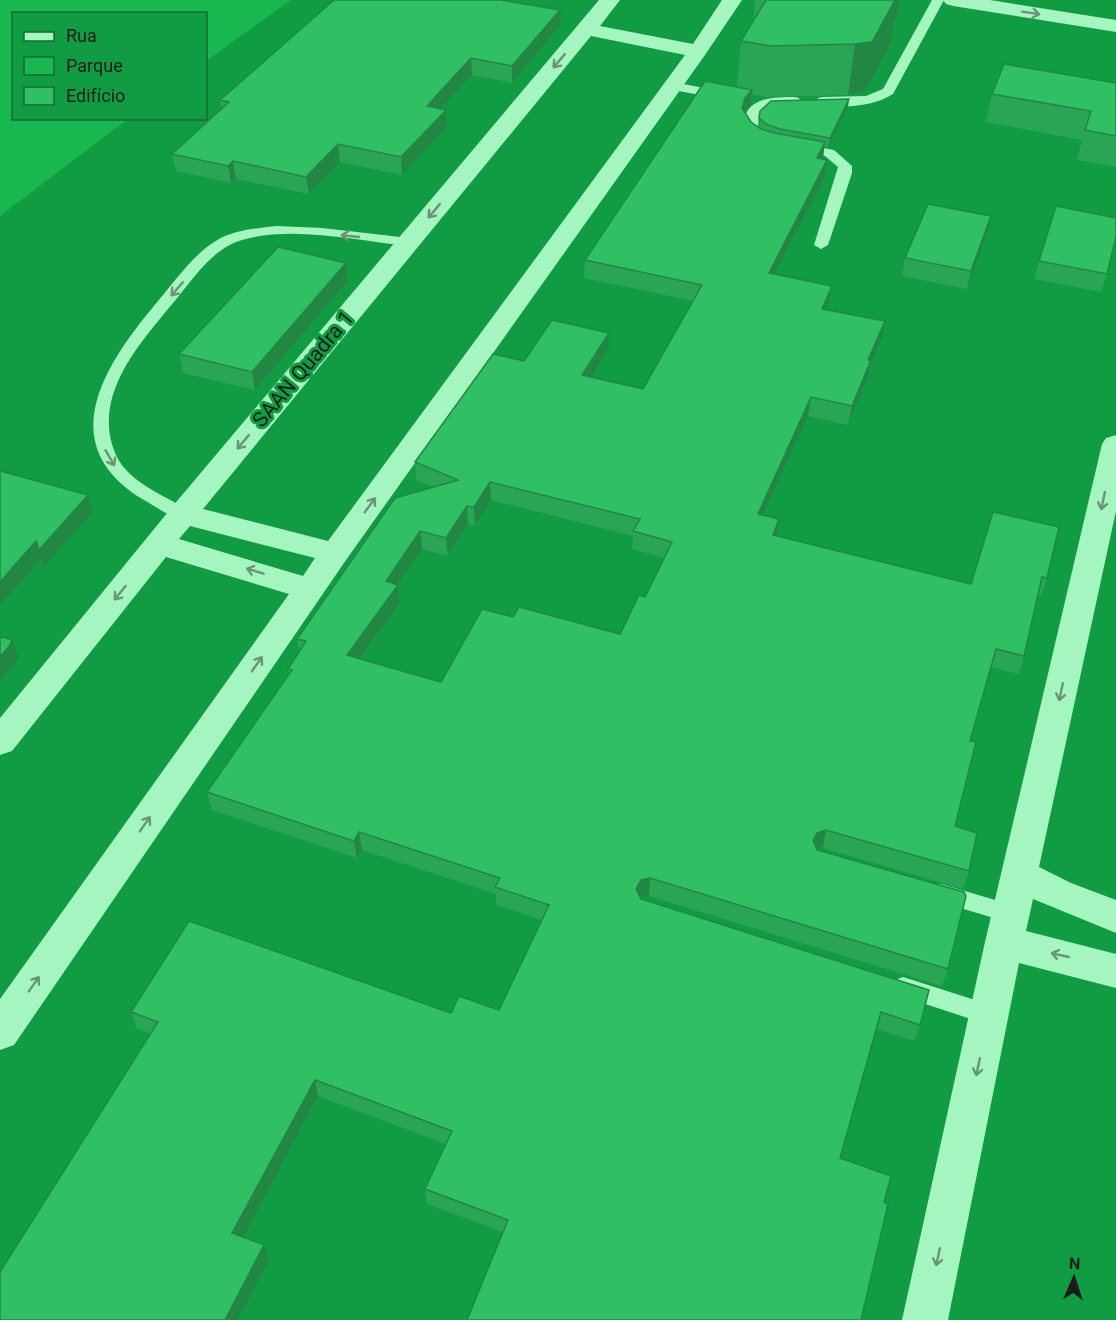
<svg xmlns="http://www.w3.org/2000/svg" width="1116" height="1320" font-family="Roboto,sans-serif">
<rect width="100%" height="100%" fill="#119c43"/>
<path fill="#18b74f" d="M0 0H291L206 61V14H14V118L128 119 0 216Z"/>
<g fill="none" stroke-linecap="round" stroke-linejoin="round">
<path fill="#a5f5c0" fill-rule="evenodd" d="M932 0H944L893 94C873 107 841 109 818 104L817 101 818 98 823 97 866 96 883 89Z
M673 82 725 92 731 96 725 100 669 89 667 86Z
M794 97 799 98 800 101 799 104 769 106 759 113 758 127 771 141 764 145 750 135 744 122C746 97 775 97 794 97Z
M798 143 834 150 852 166V173L828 245 821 249 814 245 838 167 825 156 793 150 791 147Z
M276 226 322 228 409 238 416 242 409 246C358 241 292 225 242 240 214 248 196 275 178 297 143 340 88 396 117 457 130 483 165 496 189 510L192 514 189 518C175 522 157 507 144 500 50 444 106 363 158 301 176 280 193 254 219 239 236 230 257 228 276 226Z
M941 884 1019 907 1022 914 1019 921 1011 923 933 900 930 893 933 886Z
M903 977 997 1007 1001 1014 997 1021 989 1025 895 994 891 987 895 980Z"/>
<path fill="#a5f5c0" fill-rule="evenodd" d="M599 0H620L600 26 693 44 722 0H742L705 55 346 560 14 1045 0 1050V999L289 594 166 557 12 751 0 755V718L172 507ZM591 36 685 55 328 541 203 509ZM190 526 315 558 303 576 179 539Z
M943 0H990L1116 20V32L953 6 946 4Z
M1116 435V511L1039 867 1071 883 1116 900V933L1033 899 1026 931 1116 954V988L1019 963 948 1320H902L985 942 1102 444 1106 438Z"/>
</g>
<path fill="#29a555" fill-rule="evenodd" d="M334 0H508L507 1 560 10V26L512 83 472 75 441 109 447 127 402 175 340 162 309 194 236 179 231 183 176 171 172 154 221 109 220 100Z
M755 0H900L897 16 894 22 891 43 865 92 848 95 766 97 752 94 751 106 745 113 751 122 759 127 760 111 848 108 828 147 824 146 822 159 827 160 825 177 775 274 829 304 827 310 882 339 870 366 868 378 848 425 808 416 764 515 777 536 971 584 993 512 1047 578 1041 596 1038 595 1024 656 1019 674 991 667 970 741 955 826 969 871 963 889 823 848 817 850 948 969 942 986 649 896 640 898 641 899 920 1025 914 1041 876 1029 503 1232 427 1204 425 1189 446 1144 318 1096 243 1237 269 1260 238 1320 151 1034 137 1029 131 1012 451 1013 499 1010 542 920 496 905V894L362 850 357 858 212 810 207 792 289 674 288 669 299 652 297 639 433 487 416 480 415 462 524 361 608 351 592 377 643 389 693 301 584 278 585 260 737 87 741 41 753 22ZM491 500 633 536 632 549 664 558 645 597 620 634 513 617 441 682 360 659 400 603 398 584 422 549 448 556 468 524 475 526Z
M1116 83V167L1077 160 1082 140 986 122 992 94Z
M987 234 967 289 902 276 905 258Z
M1039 261 1107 274 1101 292 1034 279Z
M346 263 348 281 255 390 183 373 179 354Z"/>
<path fill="#228645" d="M890 0H900L897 16 894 22 891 43 865 92 848 95 855 44Z
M560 10V26L512 83V66Z
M471 58 472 75 428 123 427 106Z
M752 90 751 106 744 114 742 108 745 98Z
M849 99 848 108 828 147 830 138Z
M446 110 447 127 402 175 401 157Z
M825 142 823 159 817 158Z
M338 144 340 162 309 194 306 177Z
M827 160 825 177 766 291 769 273Z
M233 161 236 179 231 183 228 166Z
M991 216 987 234 967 289 971 271Z
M346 263 348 281 255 390 252 372Z
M832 286 829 304 819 327 822 309Z
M885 321 882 339 870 366 868 378 848 425 852 406 868 360Z
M609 333 608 351 582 393V375Z
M811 397 808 416 756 532 758 514Z
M490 482 491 500 475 526 474 507Z
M88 495 93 512 44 566 42 558 0 605V582L36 541Z
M467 506 468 524 448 556 446 538Z
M779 519 777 537 773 535Z
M420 531 422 549 397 585H398L400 603 349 673 347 655 386 581Z
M12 640 19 657 16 662 0 681V657Z
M826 830 823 848 813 851V840L817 833Z
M359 832 362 850 357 858 354 841Z
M650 878 649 896 639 898 636 889 641 880Z
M315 1080 318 1096 238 1247 232 1233Z
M264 1245 269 1260 238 1320H225Z"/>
<path fill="#30c063" stroke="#228645" stroke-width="1.5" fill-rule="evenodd" d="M334 0H501L560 10 512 66 471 58 427 106 446 110 401 157 338 144 306 177 233 161 228 166 172 154 229 102 220 100Z
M766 0H895L872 42 855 44 771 46 741 41Z
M1004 64 1116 83V136L1085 130 1091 111 992 94Z
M705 81 752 90 745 98 742 108 751 122 761 129 774 133 825 142 817 158 827 160 769 273 832 286 822 309 885 321 868 360H871L852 406 811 397 758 514 779 519 773 535 971 584 993 512 1059 527 1047 578 1042 577 1024 656 996 649 970 741 976 742 955 826 977 833 969 871 826 830 817 833 813 840 817 850 964 892 966 896 948 969 650 878 641 880 636 889 641 899 929 990 920 1025 881 1012 840 1158 891 1176 884 1202 888 1204 861 1320H467L508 1220 425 1189 452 1131 315 1080 232 1233 264 1245 225 1320H0V1272L158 1022 131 1012 189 921 451 1013 459 996 499 1010 549 905 495 887 500 878 359 832 354 841 207 792 292 670 288 669 306 641 297 639 395 498 458 480 415 462 493 354 524 361 552 320 609 333 582 375 643 389 702 285 585 260ZM490 482 640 519 633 531 672 542 645 597 639 595 620 634 519 607 513 617 482 609 441 682 347 655 398 585 386 581 420 531 446 538 467 506 474 507Z
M849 99 830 138 780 129 766 124 759 118 760 111 771 101Z
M928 204 991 216 971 271 905 258Z
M1056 206 1116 218V237L1107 274 1039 261Z
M278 247 346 263 252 372 179 354Z
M0 471 88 495 39 550 36 541 0 582Z
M0 636 12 640 10 645 0 657Z"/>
<defs><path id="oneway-shaft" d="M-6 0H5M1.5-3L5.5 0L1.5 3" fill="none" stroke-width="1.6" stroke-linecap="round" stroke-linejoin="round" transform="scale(1.5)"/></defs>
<g stroke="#689477">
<use href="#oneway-shaft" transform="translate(1031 13) rotate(9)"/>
<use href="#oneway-shaft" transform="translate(559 61) rotate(130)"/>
<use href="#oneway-shaft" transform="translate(434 211) rotate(130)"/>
<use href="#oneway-shaft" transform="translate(350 236) rotate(-174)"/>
<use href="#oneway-shaft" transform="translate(177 289) rotate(131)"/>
<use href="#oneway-shaft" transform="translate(243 442) rotate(130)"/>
<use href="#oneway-shaft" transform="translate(110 458) rotate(60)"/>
<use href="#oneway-shaft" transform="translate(1103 501) rotate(102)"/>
<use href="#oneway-shaft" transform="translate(370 505) rotate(-54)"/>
<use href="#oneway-shaft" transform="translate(255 571) rotate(-163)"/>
<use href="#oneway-shaft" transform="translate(120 593) rotate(129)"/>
<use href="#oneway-shaft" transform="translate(257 664) rotate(-55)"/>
<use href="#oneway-shaft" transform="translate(1061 692) rotate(102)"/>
<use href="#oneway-shaft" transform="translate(145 824) rotate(-55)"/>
<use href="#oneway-shaft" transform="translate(1060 955) rotate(-167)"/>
<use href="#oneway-shaft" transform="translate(34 984) rotate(-55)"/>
<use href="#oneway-shaft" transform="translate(978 1067) rotate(102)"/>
<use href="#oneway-shaft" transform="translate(938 1257) rotate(102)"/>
</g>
<g text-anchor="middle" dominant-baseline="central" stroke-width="6" stroke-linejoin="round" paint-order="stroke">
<g font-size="21" fill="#1d1d1d" stroke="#119c43">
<text transform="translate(303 369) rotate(-50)">SAAN Quadra 1</text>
</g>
</g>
<rect x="12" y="12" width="195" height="108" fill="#119c43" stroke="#166934" stroke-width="1.5"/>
<rect x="24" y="32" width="30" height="9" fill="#a5f5c0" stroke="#166934" stroke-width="1.5"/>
<text x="66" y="42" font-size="18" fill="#1d1d1d">Rua</text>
<rect x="24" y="57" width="30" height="18" fill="#18b74f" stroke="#166934" stroke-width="1.5"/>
<text x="66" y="72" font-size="18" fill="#1d1d1d">Parque</text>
<rect x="24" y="87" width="30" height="18" fill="#30c063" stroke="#166934" stroke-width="1.5"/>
<text x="66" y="102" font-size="18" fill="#1d1d1d">Edifício</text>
<g transform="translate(1074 1278) rotate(3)" stroke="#119c43" stroke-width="4.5" paint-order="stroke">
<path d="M0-4.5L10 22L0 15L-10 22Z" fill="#1d1d1d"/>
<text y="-9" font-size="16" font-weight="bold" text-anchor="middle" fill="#1d1d1d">N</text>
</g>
</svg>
